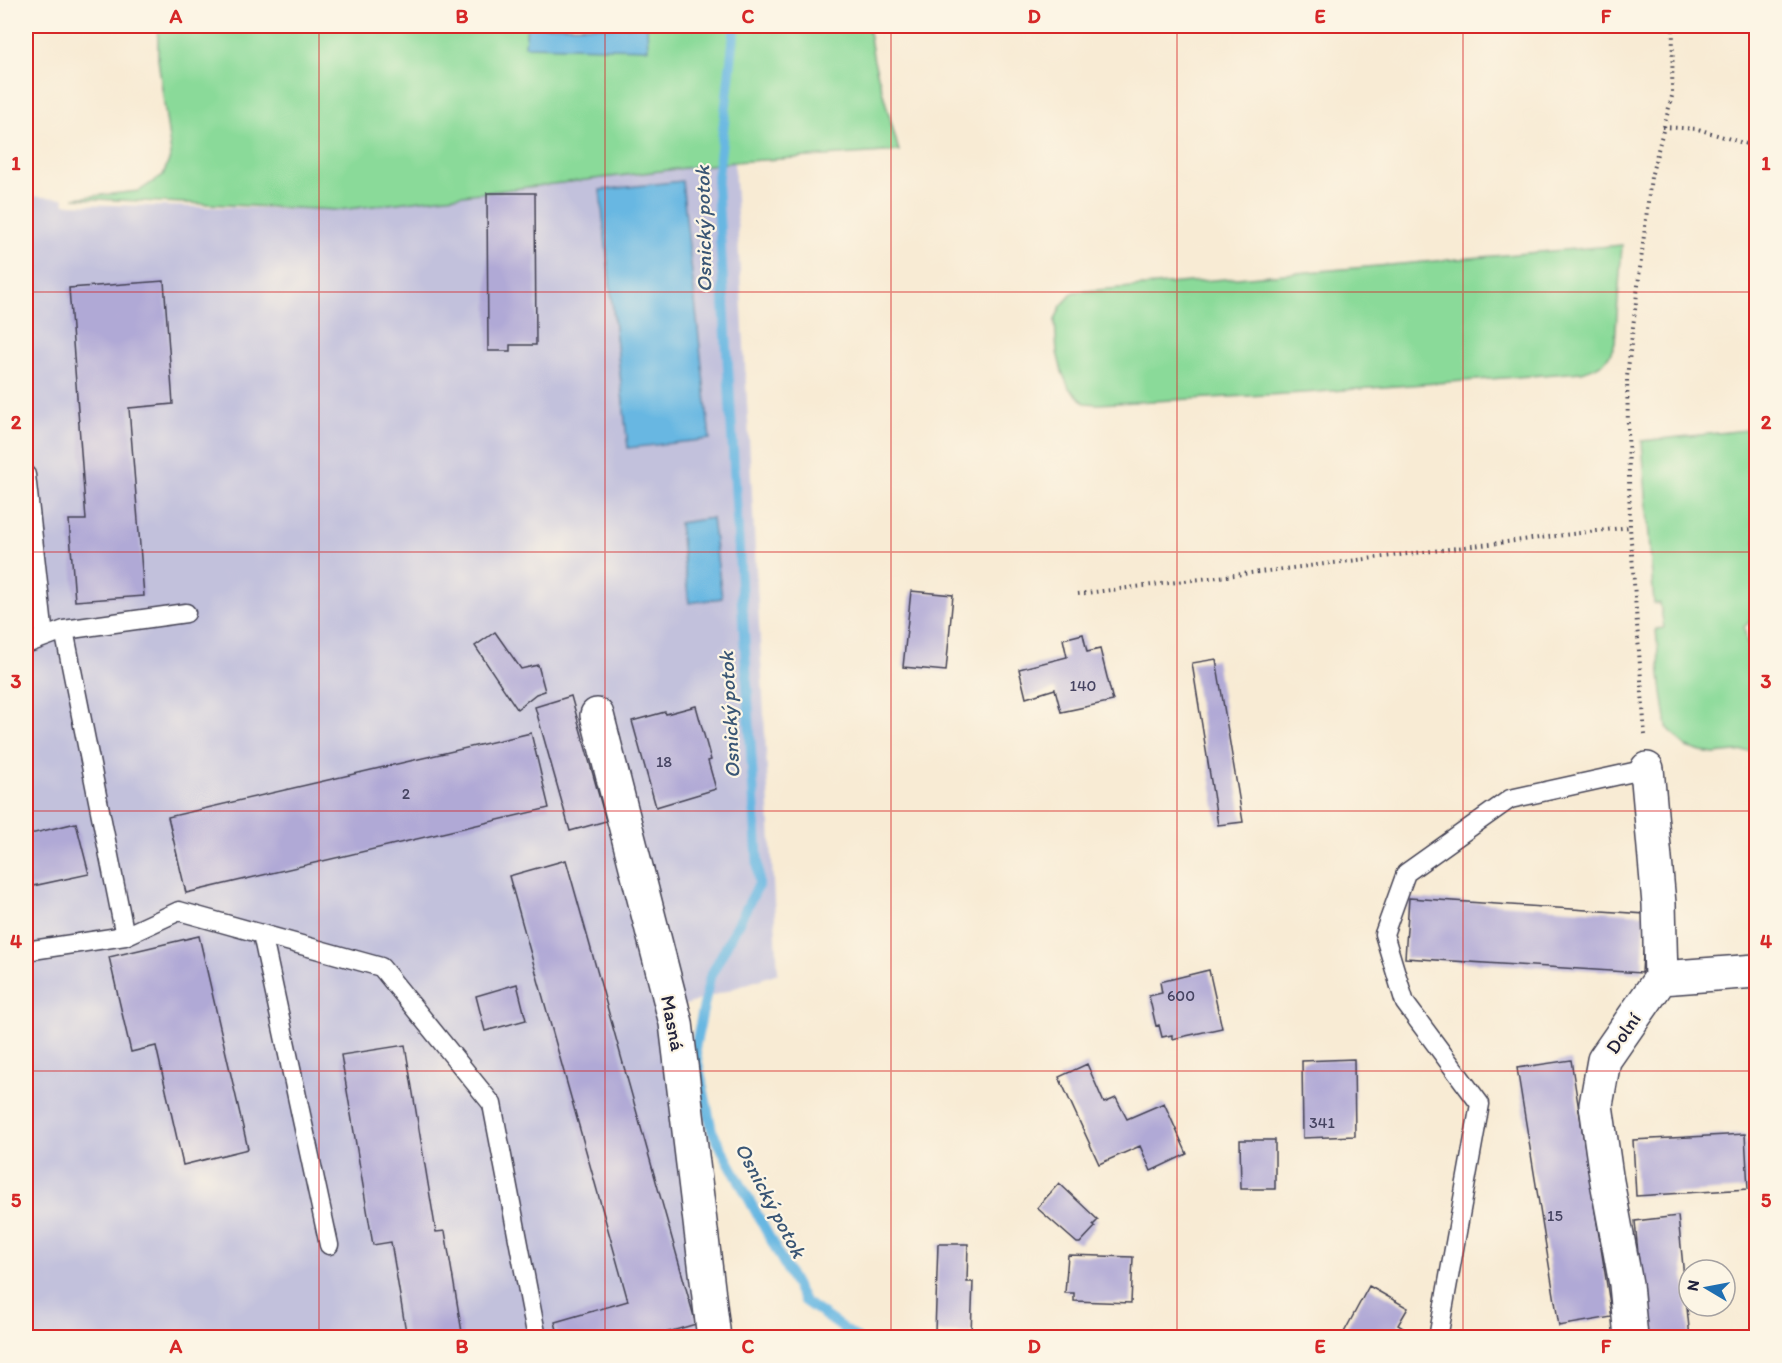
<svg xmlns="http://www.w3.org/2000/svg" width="1782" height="1363" font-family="Itim,sans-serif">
<rect width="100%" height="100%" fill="#fcf5e5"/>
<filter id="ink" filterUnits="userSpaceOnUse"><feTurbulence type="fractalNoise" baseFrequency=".0167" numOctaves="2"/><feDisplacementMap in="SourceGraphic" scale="12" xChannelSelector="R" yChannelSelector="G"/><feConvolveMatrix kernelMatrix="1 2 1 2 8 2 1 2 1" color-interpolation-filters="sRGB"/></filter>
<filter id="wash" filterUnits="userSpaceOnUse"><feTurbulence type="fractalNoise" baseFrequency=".008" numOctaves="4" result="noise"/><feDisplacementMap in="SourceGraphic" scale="24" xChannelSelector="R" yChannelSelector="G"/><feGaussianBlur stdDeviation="1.35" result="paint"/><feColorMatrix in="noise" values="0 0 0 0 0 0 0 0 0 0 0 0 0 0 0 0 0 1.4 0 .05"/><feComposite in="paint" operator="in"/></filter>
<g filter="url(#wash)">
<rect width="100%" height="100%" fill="#f8ebd4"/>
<path fill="#c2c1dc" d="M734 162 778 973 671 1010 709 1337 26 1338V196L63 198 65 204 339 210Z"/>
<path fill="#8ada99" stroke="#567e6a" stroke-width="1.5" d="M158 26H868L874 61 899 151 734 162 339 210 74 198 139 191 163 175 171 155 158 59Z
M1622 245 1615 342C1609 362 1601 366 1582 372L1304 393 1098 404 1085 403 1069 388 1062 372 1057 352 1055 320 1061 306 1074 292Z
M1756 429V616L1744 627 1747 643 1756 657V750L1714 754 1701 752 1686 747 1667 727 1661 685 1656 629 1664 628 1660 603 1654 604 1642 441Z"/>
<path fill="#67b7e2" stroke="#446c8e" stroke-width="1.5" d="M527 26H647L648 49 525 46Z
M682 181 710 439 628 448 600 190Z
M712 518 722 598 689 603 679 523Z"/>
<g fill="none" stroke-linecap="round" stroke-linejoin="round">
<path stroke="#67b7e2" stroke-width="10" d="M735 26 717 184 759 884 710 977 695 1048 712 1131 804 1301 857 1338"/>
</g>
<g id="blocks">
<path fill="#b0a9d6" d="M487 193H535L536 345H510V351H488Z
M164 281 173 404 129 408 144 596 75 601 69 520H86L69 288Z
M911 591 953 595 946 671 903 667Z
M495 632 521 669 538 665 545 691 536 694 517 709 475 646Z
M1083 634 1087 652 1100 649 1113 701 1061 712 1055 689 1026 698 1019 669 1067 657 1063 639Z
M1216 659 1243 822 1218 825 1192 663Z
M571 696 606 821 570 831 535 707Z
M696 706 711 760 708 761 716 789 656 807 632 721 665 712 666 714Z
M531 733 549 808 186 893 168 817Z
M76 823 89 874 28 887 26 879V835Z
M566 860 696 1324 648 1338H559L555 1322 628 1301 509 876Z
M1409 898 1645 914 1642 973 1405 958Z
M199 936 248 1149 183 1165 156 1046 131 1052 109 957Z
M1209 970 1222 1028 1172 1039V1035L1162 1037 1159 1025 1156 1026 1149 996 1162 993 1160 982Z
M517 984 526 1020 485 1031 476 996Z
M405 1045 436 1232 445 1231 463 1338H407L391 1242 373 1245 341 1055Z
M1354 1059 1355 1136 1303 1138 1302 1061Z
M1571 1060 1612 1317 1559 1326 1517 1068Z
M1087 1064 1104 1103 1116 1098 1127 1119 1164 1103 1187 1154 1151 1171 1140 1146 1099 1164 1059 1077Z
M1745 1134 1748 1189 1636 1196 1633 1140Z
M1240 1140H1275V1189H1241Z
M1059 1183 1098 1220 1093 1225 1095 1227 1080 1243H1077L1037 1208Z
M1678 1216 1690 1338H1646L1635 1221Z
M938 1244H968L967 1282H973L971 1333 935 1332Z
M1068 1255 1133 1257 1131 1303 1074 1301V1293H1065Z
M1369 1286 1408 1308 1398 1325 1419 1338H1341Z"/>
</g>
</g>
<g filter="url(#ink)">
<use href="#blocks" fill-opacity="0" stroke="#424052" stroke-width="1.5"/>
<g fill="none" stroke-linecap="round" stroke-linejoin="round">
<g stroke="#424052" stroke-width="21">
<path id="lane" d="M26 475 44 637
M64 630 125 936
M26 644 64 630 186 613
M262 934 329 1245
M26 951 125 936 179 911 381 967 492 1104 537 1338
M1438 1338 1480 1104 1405 1003 1384 934 1406 873 1510 799 1647 769"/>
</g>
<g stroke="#424052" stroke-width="36">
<path id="street" d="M597 715 676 1023 714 1338
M1661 978 1756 971
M1631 1338 1626 1284 1606 1176 1596 1105 1604 1060 1661 978 1659 904 1647 769"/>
</g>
<path stroke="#424052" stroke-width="4" stroke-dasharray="1.5 4.5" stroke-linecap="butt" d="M1663 127 1698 129 1756 147
M1078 594 1630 527
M1645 735 1630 527 1627 377 1651 177 1672 96 1673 26"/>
<use href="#lane" stroke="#fff" stroke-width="18"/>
<use href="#street" stroke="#fff" stroke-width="33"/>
</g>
</g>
<path fill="none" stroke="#d62828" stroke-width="1.5" stroke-opacity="0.55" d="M319 26V1338M605 26V1338M891 26V1338M1177 26V1338M1463 26V1338M26 292H1756M26 552H1756M26 811H1756M26 1071H1756"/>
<g text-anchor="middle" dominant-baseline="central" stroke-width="4.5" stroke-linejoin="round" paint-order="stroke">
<g font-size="16" fill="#464462">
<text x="1083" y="685">140</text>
<text x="664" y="761">18</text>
<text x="406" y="793">2</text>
<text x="1181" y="995">600</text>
<text x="1322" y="1122">341</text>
<text x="1555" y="1215">15</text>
</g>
<g font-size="20" fill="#22223b" stroke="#fcf5e5">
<text transform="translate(673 1023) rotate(79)">Masná</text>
<text transform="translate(1623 1033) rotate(-55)">Dolní</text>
</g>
<g font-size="21" font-style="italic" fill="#3a5675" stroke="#fcf5e5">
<text transform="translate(703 229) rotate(-91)">Osnický potok</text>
<text transform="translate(729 715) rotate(-93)">Osnický potok</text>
<text transform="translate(771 1200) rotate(62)">Osnický potok</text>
</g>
</g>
<rect width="1782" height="1363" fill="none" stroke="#fcf5e5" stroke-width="66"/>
<g transform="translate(1707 1288) rotate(280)"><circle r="28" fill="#fcf5e5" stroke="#a5a1a1" stroke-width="1.5"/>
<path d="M0-4.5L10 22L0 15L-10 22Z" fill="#1f6fb2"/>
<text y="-9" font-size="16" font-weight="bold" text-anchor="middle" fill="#22223b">N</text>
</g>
<rect x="33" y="33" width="1716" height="1297" fill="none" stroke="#d62828" stroke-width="2"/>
<g font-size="20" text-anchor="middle" font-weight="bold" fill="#d62828">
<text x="176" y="23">A</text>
<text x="462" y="23">B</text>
<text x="748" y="23">C</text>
<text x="1034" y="23">D</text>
<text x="1320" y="23">E</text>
<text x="1606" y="23">F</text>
<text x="16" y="170">1</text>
<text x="1766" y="170">1</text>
<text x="16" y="429">2</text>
<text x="1766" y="429">2</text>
<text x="16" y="688">3</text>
<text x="1766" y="688">3</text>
<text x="16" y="948">4</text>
<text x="1766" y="948">4</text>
<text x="16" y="1207">5</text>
<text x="1766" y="1207">5</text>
<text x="176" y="1353">A</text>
<text x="462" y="1353">B</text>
<text x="748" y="1353">C</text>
<text x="1034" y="1353">D</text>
<text x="1320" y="1353">E</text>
<text x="1606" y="1353">F</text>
</g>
</svg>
